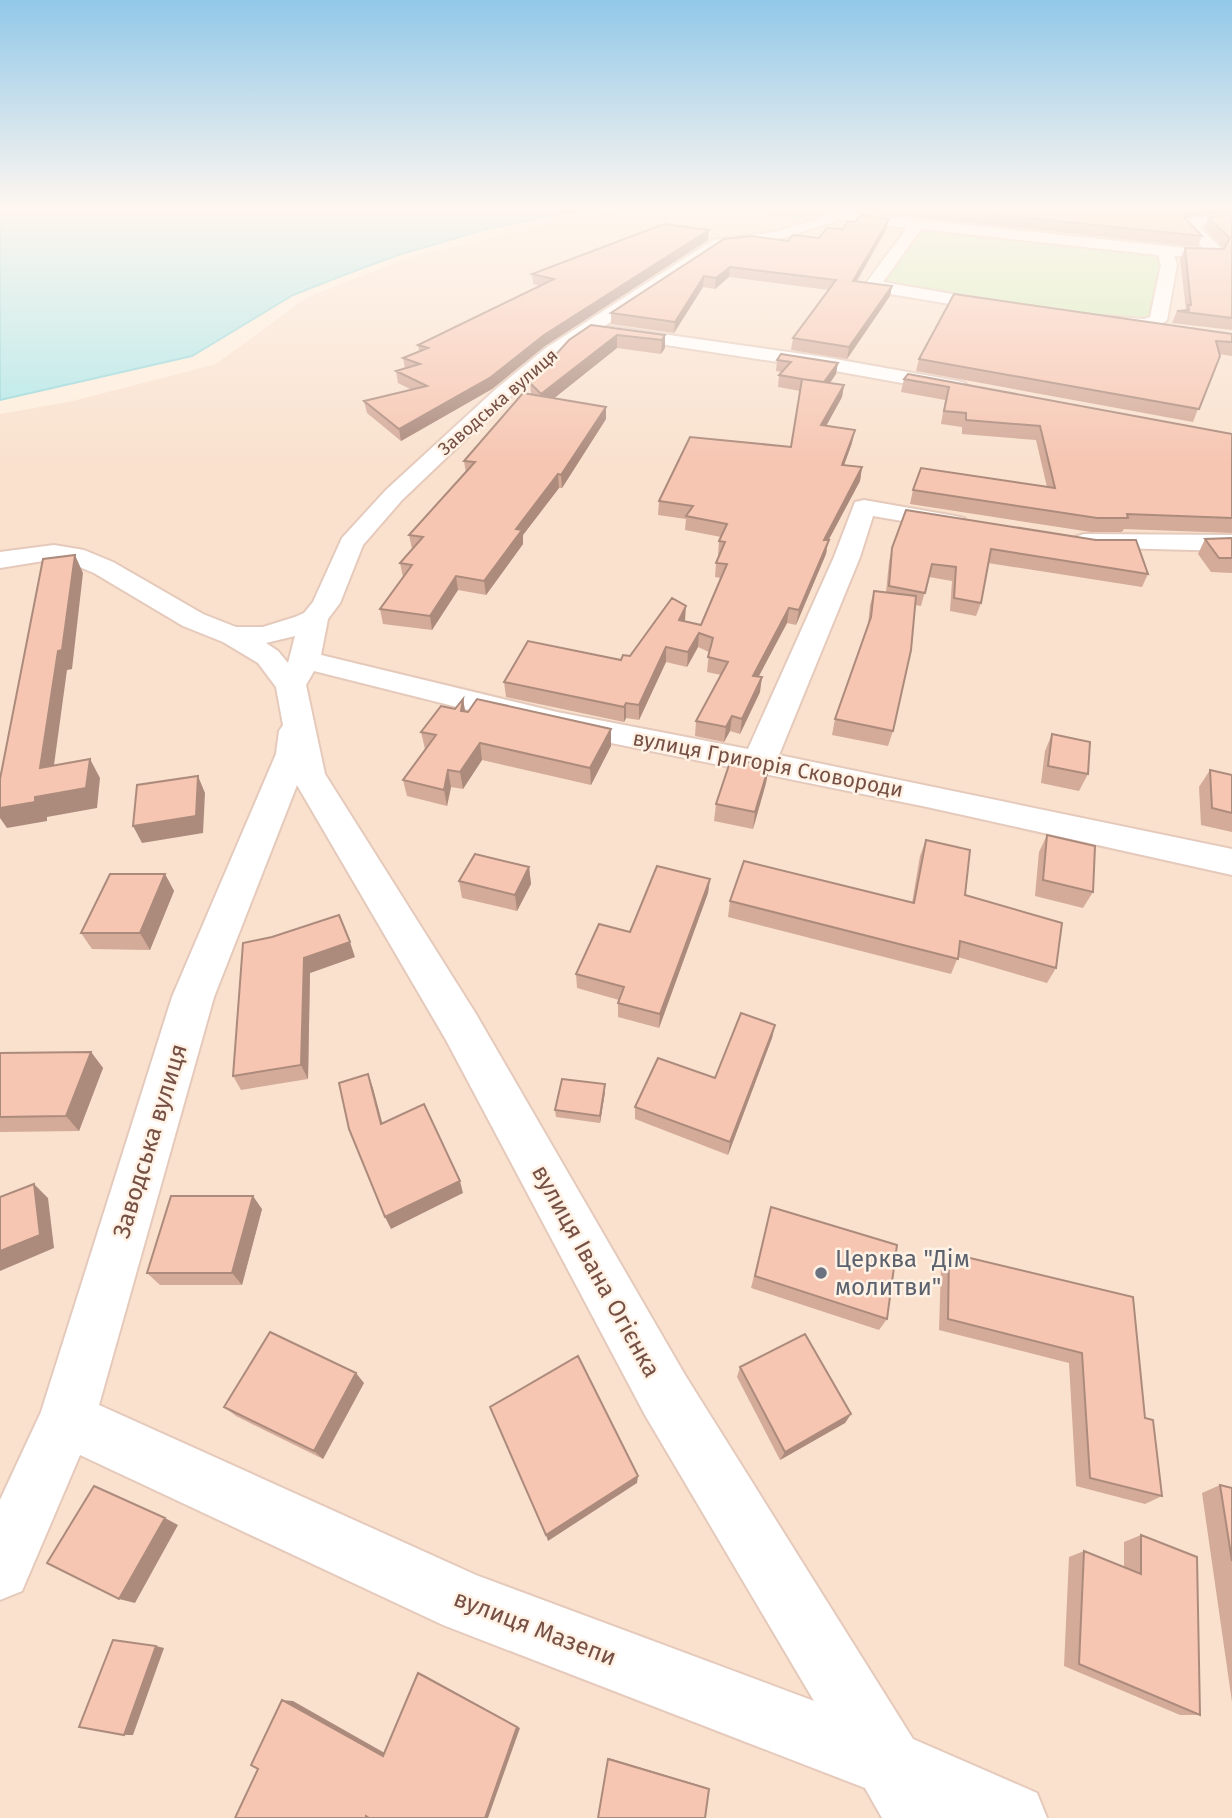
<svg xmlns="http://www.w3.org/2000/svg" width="1232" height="1818" font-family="'Fira Sans',sans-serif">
<rect width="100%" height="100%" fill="#feeedd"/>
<path fill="#f9e1ce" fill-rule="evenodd" d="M622 207H740L801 221 800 233 837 221 862 207H1232V1818H0V414L73 401 216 364 306 298 413 256ZM914 224 1169 290 1162 331 922 301 855 289Z"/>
<path fill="#d4ecbb" d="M741 207H855L801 227V221Z
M930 230 1158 254 1163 262 1152 317 1143 322H1131L883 283 923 231Z"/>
<path fill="#b0e7e9" stroke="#96d8dc" stroke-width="2" d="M0 207H595L487 229 398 255 344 275 293 295 192 356 0 400Z"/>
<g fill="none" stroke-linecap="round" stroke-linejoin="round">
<g stroke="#e5cabc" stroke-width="4">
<path id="minor" d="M843 207H862L853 213 1205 250 1182 226V220L1232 214V222L1198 226 1224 251 1218 258 1174 256 1177 265 1167 320C1156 333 1104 333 1093 321L1102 316 1144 319 1150 317 1161 265 1158 255 921 229 883 282 1010 304 1013 308 1010 312 1004 313 872 291 866 283 907 228 839 220 776 240 722 247 560 356 511 396 402 500 363 545 340 603 328 619 321 655 557 712 748 749 834 557 855 502 864 500 955 516 964 518 967 523 964 528 955 530 873 516 860 557 779 755 1232 849V875L927 807 557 732 314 671 306 685 325 774 476 1014 685 1375 913 1739 1037 1793 1047 1818H882L865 1788 443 1625 80 1455 22 1591 0 1600V1500L41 1412 172 997 276 754 279 731 283 725 276 687 258 663 223 642 183 626 94 573 70 563 43 561 0 568V552L54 545 84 550 113 562 203 614 236 627H263L295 617 304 613 313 602 342 538 386 490 497 388 546 348 713 240 775 232 819 219ZM295 636 288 663 278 651 266 643ZM297 785 446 1040 645 1415 814 1701 476 1575 99 1405 214 997Z
M613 327 824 357 958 381 965 383 968 387 965 391 958 393 824 369 607 336 604 332 607 328Z
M1084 534 1232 535V551L1075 547 1071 542 1075 537Z"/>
</g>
<use href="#minor" fill="#fff" fill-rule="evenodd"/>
</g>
<path fill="#d4aa99" d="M872 207H1232V212L1184 218 1202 236 1198 247 871 212Z
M1232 214V330L1172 323 1177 311 1186 310 1180 259 1185 248 1224 249 1204 228 1208 218Z
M887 228 857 281 892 286 890 296 847 359 791 350 793 338 828 290 729 277 715 289 703 287 674 333 611 324V313L788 241 819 238 843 229Z
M708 240 545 346 492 389 401 441 367 413 364 401 412 390 398 383 396 371 405 368 403 358 419 352 418 345 541 286 533 284 532 274Z
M591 325 665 335V348L661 354 617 348 554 398 606 407V419L562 488H559L523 535V544L486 595 458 590 432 630 383 624 380 609 403 577 400 563 412 549 409 535 466 473 464 461 531 394 530 383Z
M1232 334V356L1219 354 1193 422 916 371 919 359Z
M781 354 836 374 830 383 844 385 842 397 826 426 852 443 844 465 862 467 860 481 828 541 826 554 796 625 787 623 758 677 760 692 740 734 730 731 724 742 695 736 696 721 721 675 707 672 709 652 698 647 687 667 666 662 639 720 626 718 624 722 506 697 504 682 621 660 630 656 685 621 701 625 721 578 715 577 716 563 719 555H718L719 541 721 537 685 530 686 519 658 515 659 501 791 447 800 391 778 387 779 375 782 372 776 371 777 360Z
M904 379 1232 434V533L1124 529 1122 532H1091L910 504 913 490 1047 487 1036 440 962 434V427L941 424 945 400 901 392Z
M906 510 1148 574 1142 587 988 563 981 603 976 616 950 611 952 581 929 577 921 606 915 605 893 731 888 746 832 735 835 719 868 625 870 605 874 591 886 592 889 562 892 548Z
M1232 538V573L1211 572 1198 554 1205 539Z
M463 699 465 712 611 746 591 785 482 760 463 789 451 787 447 806 407 796 403 780 426 749H425L421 732 455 709Z
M1052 734 1088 774 1079 791 1041 783 1045 751Z
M769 766 766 783 753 829 714 821 716 804Z
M1210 770 1232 775V832L1201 825 1199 787Z
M1047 835 1093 892 1083 908 1035 896 1039 852Z
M926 840 965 895 1056 968 1047 983 958 957 951 974 728 917 730 901 912 903 920 856Z
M529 867 531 884 517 911 462 898 459 881Z
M165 874 174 891 150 950 92 949 81 933Z
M710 879 708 893 659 1028 618 1017V1003L619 1000 577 988 576 974 630 932Z
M243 943 355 957 310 973 308 1079 241 1090 233 1076Z
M775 1025 772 1038 728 1155 635 1119V1107L715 1078Z
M91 1052 103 1068 79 1131 0 1132V1053Z
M605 1084V1092L600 1123 556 1117 555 1110Z
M771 1207 887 1319 879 1330 751 1288Z
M262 1209 242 1285H160L147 1273Z
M949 1253 1133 1297 1145 1418 1162 1496 1145 1504 1076 1486 1069 1363 939 1330 941 1265Z
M740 1367 851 1414 845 1423 780 1460 737 1377Z
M364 1383 323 1459 236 1416 224 1407Z
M1220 1485 1232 1488V1702L1202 1493Z
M1141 1535 1200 1715H1180L1064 1666 1069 1557 1084 1551 1124 1567V1542Z"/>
<path fill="#ac8b7d" d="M1191 207H1232V212L1180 218 1184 208Z
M889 219 887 228 851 291 853 281Z
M709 230 708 240 545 346 492 389 401 441 399 429 544 335Z
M730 267 729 277 715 289 716 278Z
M704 276 703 287 674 333 675 322Z
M892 286 890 296 847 359 849 347Z
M617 335V348L542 408 541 394Z
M665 335V348L661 354 662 340Z
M838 363 836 374 822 394 823 383Z
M844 385 842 397 819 439 821 425Z
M606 407V419L562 488 561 475Z
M855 430 852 443 839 479 842 465Z
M862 467 860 481 828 541 826 554 796 625 799 610 824 540Z
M558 474 559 488 523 535V544L486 595 484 581 516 529Z
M75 555 83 573 72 669 67 670 51 787 40 768 58 651Z
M456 576 458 590 432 630 430 616Z
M686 606 685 621 679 620Z
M789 608 787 623 751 691 753 676Z
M699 633 698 647 687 667 688 652Z
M666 647V662L639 720V705Z
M762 677 760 692 740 734 742 719Z
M463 699 466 716 461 711Z
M626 703V718L624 722V707Z
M732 716 730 731 724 742 726 727Z
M611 729V746L591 785 590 768Z
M480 743 482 760 463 789 460 772Z
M90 759 100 778 97 808 47 817V821L7 828 0 818V808L35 797Z
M769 766 766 783 753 829 755 812Z
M448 770 451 787 447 806 444 790Z
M198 776 205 793 203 833 142 843 133 826Z
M529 867 531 884 517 911 515 895Z
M165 874 174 891 150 950 140 933Z
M710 879 708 893 659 1028 660 1014Z
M350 942 355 957 310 973 308 1079 301 1065 304 958Z
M775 1025 772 1038 728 1155 730 1142Z
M91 1052 103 1068 79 1131 66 1116Z
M368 1074 373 1088 386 1137 381 1124Z
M605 1084V1092L600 1123V1116Z
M460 1181 463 1193 391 1229 385 1217Z
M34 1184 48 1198 54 1248 0 1271V1251Z
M253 1196 262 1209 242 1285 232 1273Z
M356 1373 364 1383 323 1459 314 1451Z
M851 1414 845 1423 780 1460 785 1452Z
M638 1476 637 1483 548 1541 546 1535Z
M165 1518 178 1525 135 1603 119 1599Z
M156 1646 164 1648 133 1735H124Z
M418 1673 424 1675 520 1728 488 1818H485Z
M282 1700 293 1701 390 1756H383Z
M609 1758 705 1787 709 1789 608 1759Z"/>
<path fill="#f6c6b2" stroke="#ac8b7d" stroke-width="2" d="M922 207H1191L1184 208V217L1202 236Z
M1232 214V318L1177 311 1189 310 1188 305H1191L1185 248 1224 249 1230 238 1208 218Z
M861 215 889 219 853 281 892 286 849 347 793 338 836 280 730 267 716 278 704 276 675 322 611 313 724 239 752 236 788 241 793 235 819 238 827 228 843 229 848 221 854 222Z
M664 224 709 230 544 335 491 377 399 429 364 401 427 386 396 371 420 364 403 358 428 348 418 345 554 279 532 274Z
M954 294 1232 334V342L1216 341 1220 356 1199 409 919 359Z
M591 325 665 335 662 340 617 335 541 394 530 383 569 340Z
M781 354 838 363 824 382 802 379 779 375 791 362 777 360Z
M908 374 1232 434V518L1127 514 1128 518H1097L913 490 921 468 1055 488 1040 426 966 420V413L944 411 949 387 904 379Z
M802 379 844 385 821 425 855 430 842 465 862 467 824 540H829L799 610 789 608 753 676 762 677 742 719 732 716 726 727 696 721 728 662 708 657 713 638 699 633 688 652 666 647 639 705 626 703 624 707 504 682 528 641 621 660 623 655 630 656 672 598 686 606 679 620 701 625 727 564 716 563 725 542 719 541 727 524 686 516 693 506 659 501 690 437 791 447Z
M523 393 606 407 561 475 558 474 516 529 522 530 484 581 456 576 430 616 380 609 412 565 400 563 423 537 409 535 475 462 464 461Z
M906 510 1096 540H1136L1148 574 991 549 981 603 954 598 956 567 932 564 925 593 889 586 892 548Z
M1232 538V558H1219L1205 539Z
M75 555 62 650 58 651 40 768 90 759 86 788 35 797V802L0 808V779L43 559Z
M874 591 916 596 911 650 893 731 835 719 871 617Z
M463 699 461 711 468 712 477 699 611 729 590 768 480 743 460 772 448 770 444 790 403 780 436 735 421 732 441 706 455 709Z
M1052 734 1090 742 1088 774 1048 766Z
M731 759 769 766 755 812 716 804Z
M1210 770 1232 775V813L1212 808Z
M198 776 196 816 133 826 137 785Z
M1047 835 1095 846 1093 892 1043 880Z
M926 840 970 850 965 895 1062 923 1056 968 960 941 958 959 730 901 744 861 914 903Z
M475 854 529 867 515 895 459 881Z
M657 866 710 879 660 1014 618 1003 624 987 576 974 599 924 630 932Z
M110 874H165L140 933H81Z
M339 915 350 942 304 958 301 1065 233 1076 243 943 272 937Z
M741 1013 775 1025 730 1142 635 1107 658 1058 715 1078Z
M91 1052 66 1116 0 1117V1053Z
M368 1074 381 1124 424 1104 460 1181 385 1217 349 1129 339 1083Z
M562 1079 605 1084 600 1116 555 1110Z
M34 1184 40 1235 0 1251V1197Z
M171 1196H253L232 1273H147Z
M771 1207 897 1245 887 1319 755 1276Z
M949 1253 1133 1297 1145 1418 1153 1420 1162 1496 1090 1478 1082 1353 948 1319Z
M270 1332 356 1373 314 1451 224 1407Z
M805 1334 851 1414 785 1452 740 1367Z
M578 1356 638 1476 546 1535 490 1407Z
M1220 1485 1232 1488V1561Z
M94 1486 165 1518 119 1599 47 1563Z
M1141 1535 1197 1557 1200 1715 1079 1664 1084 1551 1141 1574Z
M113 1640 156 1646 124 1735 79 1727Z
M418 1673 517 1727 485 1818H369L366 1816V1818H235L258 1769 251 1765 282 1700 383 1756Z
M608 1759 709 1789 705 1818H598Z"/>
<linearGradient id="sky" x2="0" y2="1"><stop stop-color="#91c8e8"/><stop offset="0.45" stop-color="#fff7f0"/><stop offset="1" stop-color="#fff7f0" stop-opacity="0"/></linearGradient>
<rect width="1232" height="462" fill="url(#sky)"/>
<circle fill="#6b7280" stroke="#fff2e5" stroke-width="2.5" cx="821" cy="1273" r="7"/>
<g text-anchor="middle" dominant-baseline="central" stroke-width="5" stroke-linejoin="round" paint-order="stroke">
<g font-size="18" fill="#765044" stroke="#fff2e5">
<text transform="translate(498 402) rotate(-41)">Заводська вулиця</text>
</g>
<g font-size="21" fill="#765044" stroke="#fff2e5">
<text transform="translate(768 764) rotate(11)">вулиця Григорія Сковороди</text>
</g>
<g font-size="24" fill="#765044" stroke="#fff2e5">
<text transform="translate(150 1141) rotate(-73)">Заводська вулиця</text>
<text transform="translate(596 1271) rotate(61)">вулиця Івана Огієнка</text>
<text transform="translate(535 1628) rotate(21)">вулиця Мазепи</text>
</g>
<g font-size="24" fill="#5b616d" stroke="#fff2e5" text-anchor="start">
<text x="835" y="1259">Церква "Дім<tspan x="835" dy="28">молитви"</tspan></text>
</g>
</g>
</svg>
